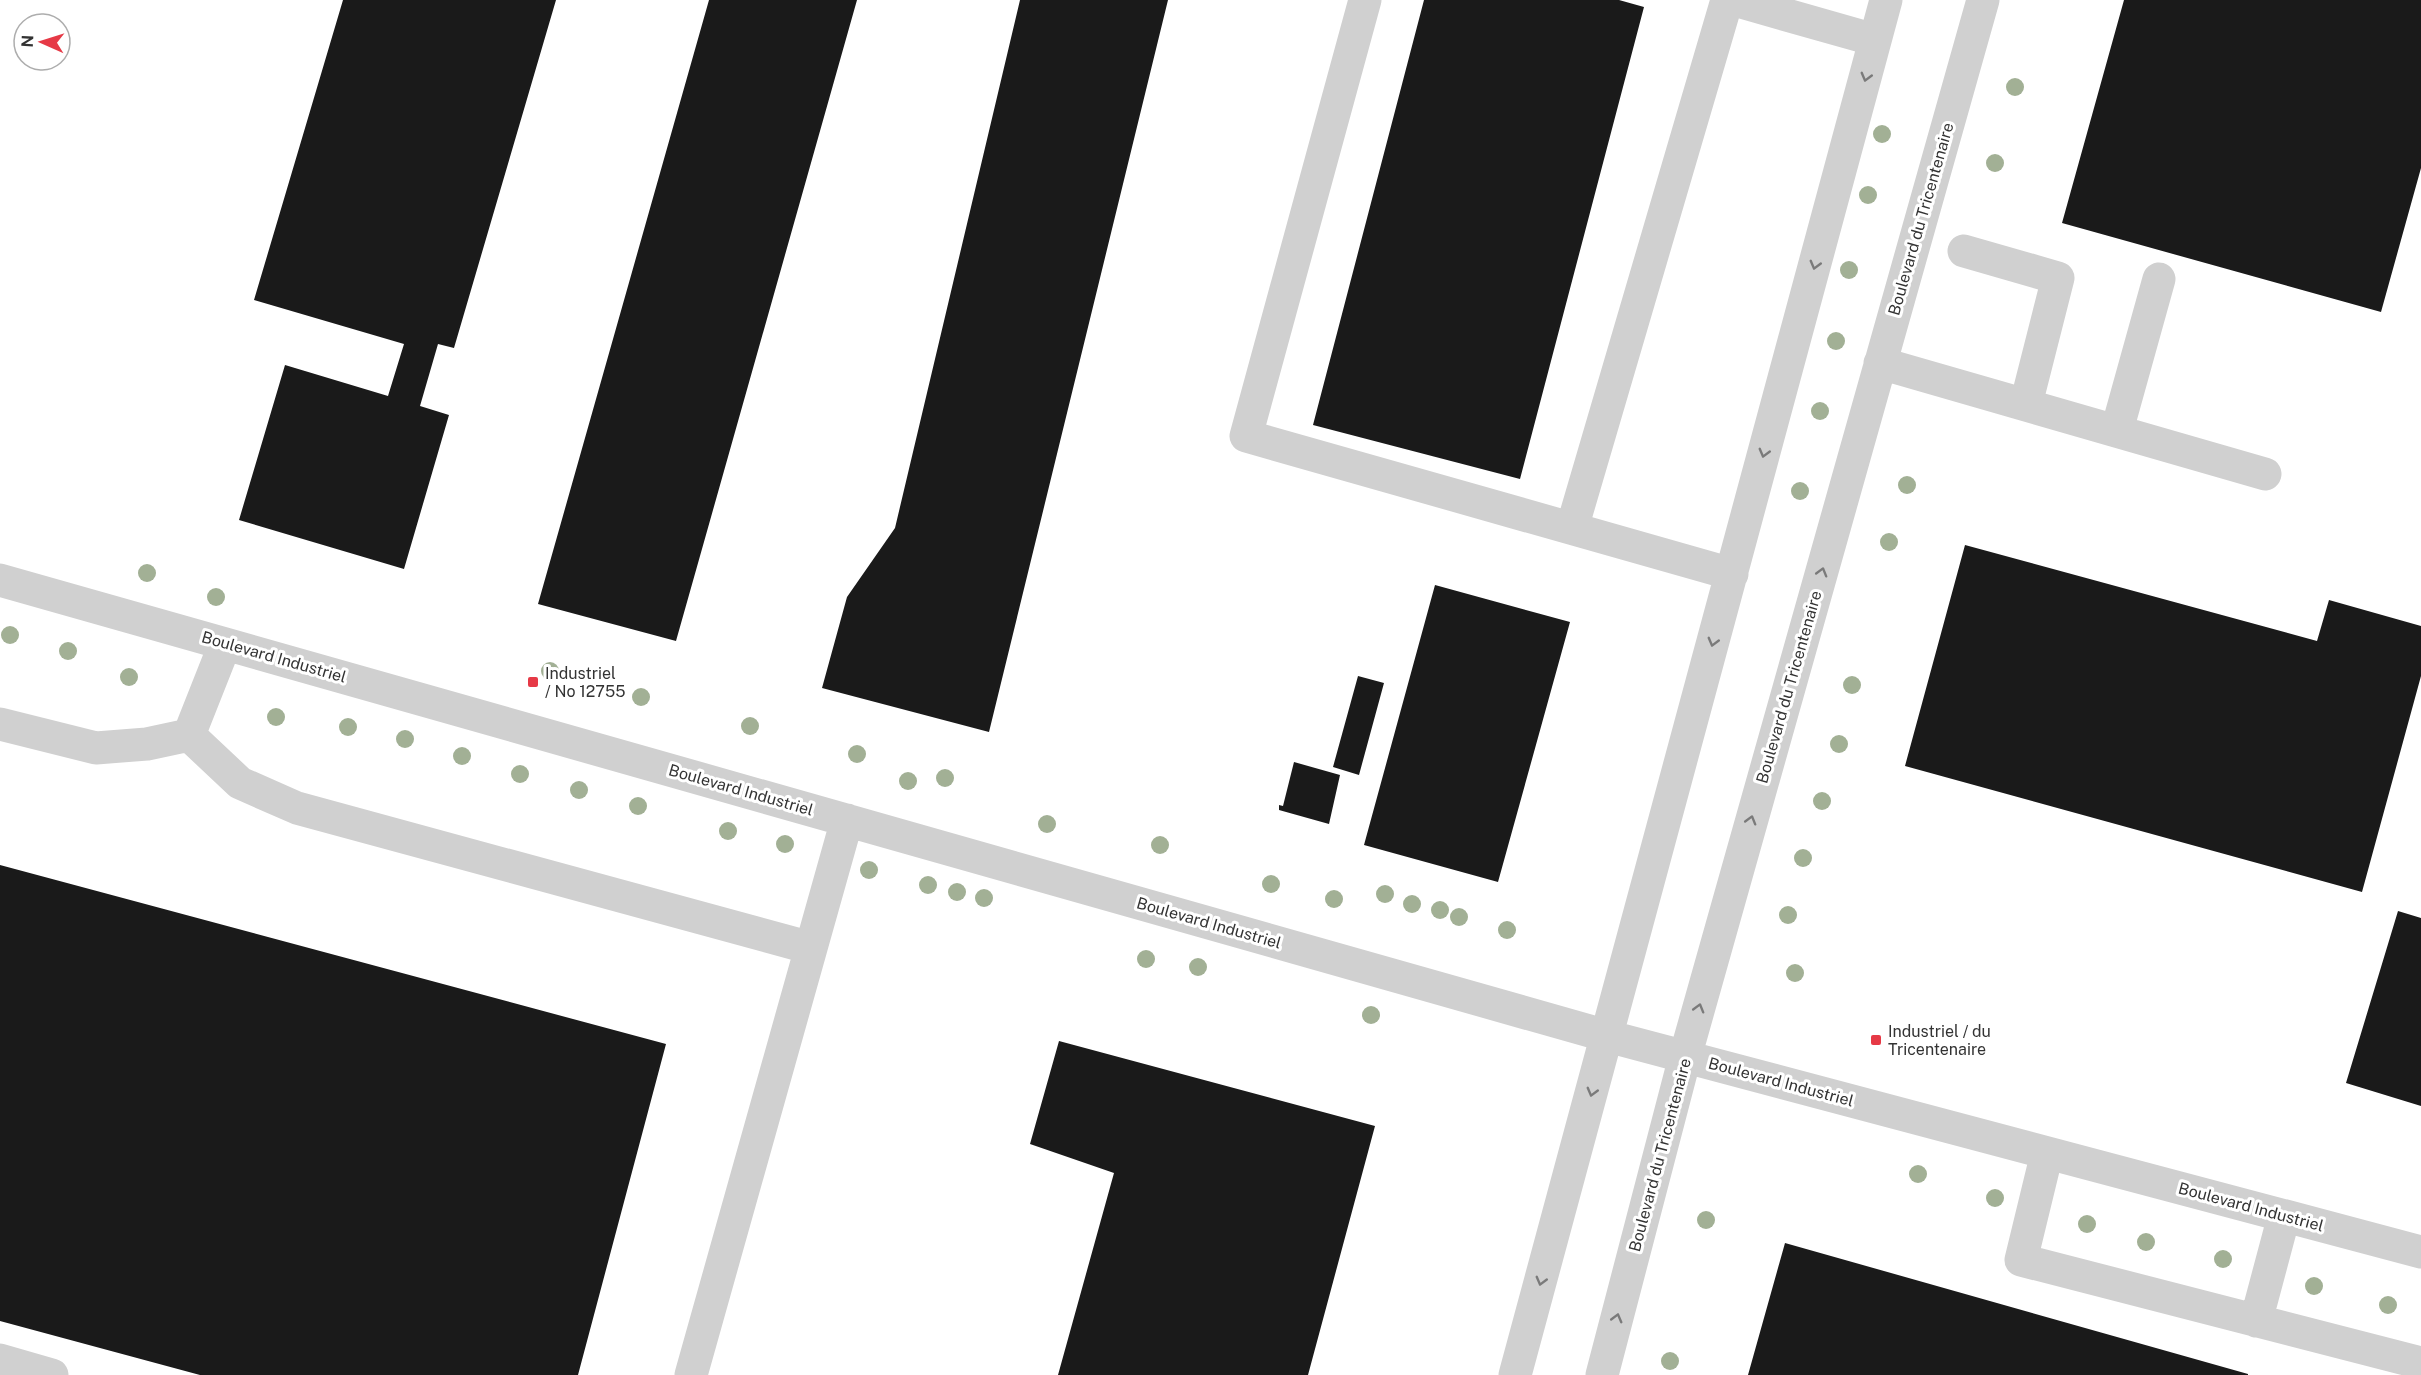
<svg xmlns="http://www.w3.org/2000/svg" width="2421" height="1375" font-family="'Public Sans',sans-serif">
<rect width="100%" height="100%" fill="#fff"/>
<path fill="#1a1a1a" d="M343 0H556L454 348 438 344 420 406 449 415 404 569 239 520 285 365 388 396 404 344 254 300Z
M709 0H857L676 641 538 604Z
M1020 0H1168L989 732 822 688 847 597 895 528Z
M1424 0H1619L1644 7 1520 479 1313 425Z
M2124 0H2421V168L2381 312 2062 223Z
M1965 545 2317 641 2329 600 2421 626V676L2362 892 1905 766Z
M1435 585 1570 622 1498 882 1364 845Z
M1358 676 1384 683 1359 775 1333 767Z
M1294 762 1340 775 1329 824 1279 810V805L1283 806Z
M0 865 666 1044 578 1375H200L0 1321Z
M2398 911 2421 918V1106L2346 1083Z
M1059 1041 1375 1126 1308 1375H1058L1114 1173 1030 1144Z
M1785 1243 2248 1374V1375H1748Z"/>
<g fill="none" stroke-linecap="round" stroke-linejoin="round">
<path stroke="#d0d0d0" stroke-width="33" d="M1365 0 1246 436 1732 574
M1734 0 1875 40
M1964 251 2058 278 2026 404
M1880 363 2265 474
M2117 430 2159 279
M1572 528 1727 0
M0 580 1607 1036 2421 1252
M225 644 189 735 240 783 297 808 811 948
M0 724 96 748 147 744 189 735
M2047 1153 2021 1260 2421 1363
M2256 1321 2284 1216
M0 1360 52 1375
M691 1375 847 820
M1515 1375 1886 0
M1602 1375 1685 1057 1983 0"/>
</g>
<g fill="#a2b095">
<circle cx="2015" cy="87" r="9"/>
<circle cx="1882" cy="134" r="9"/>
<circle cx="1995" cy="163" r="9"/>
<circle cx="1868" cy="195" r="9"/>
<circle cx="1849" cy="270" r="9"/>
<circle cx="1836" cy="341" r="9"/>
<circle cx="1820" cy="411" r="9"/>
<circle cx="1907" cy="485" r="9"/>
<circle cx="1800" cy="491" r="9"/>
<circle cx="1889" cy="542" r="9"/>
<circle cx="147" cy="573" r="9"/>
<circle cx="216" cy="597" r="9"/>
<circle cx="10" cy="635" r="9"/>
<circle cx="68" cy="651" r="9"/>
<circle cx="550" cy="671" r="9"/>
<circle cx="129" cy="677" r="9"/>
<circle cx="1852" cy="685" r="9"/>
<circle cx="641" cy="697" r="9"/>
<circle cx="276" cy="717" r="9"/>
<circle cx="750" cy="726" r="9"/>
<circle cx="348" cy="727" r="9"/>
<circle cx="405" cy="739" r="9"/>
<circle cx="1839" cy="744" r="9"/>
<circle cx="857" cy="754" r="9"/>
<circle cx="462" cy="756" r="9"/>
<circle cx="520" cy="774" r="9"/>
<circle cx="945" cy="778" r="9"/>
<circle cx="908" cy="781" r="9"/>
<circle cx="579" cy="790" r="9"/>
<circle cx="1822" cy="801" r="9"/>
<circle cx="638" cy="806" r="9"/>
<circle cx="1047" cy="824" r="9"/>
<circle cx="728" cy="831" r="9"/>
<circle cx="785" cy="844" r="9"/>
<circle cx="1160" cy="845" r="9"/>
<circle cx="1803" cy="858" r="9"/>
<circle cx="869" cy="870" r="9"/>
<circle cx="1271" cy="884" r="9"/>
<circle cx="928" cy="885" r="9"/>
<circle cx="957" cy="892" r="9"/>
<circle cx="1385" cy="894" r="9"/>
<circle cx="984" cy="898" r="9"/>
<circle cx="1334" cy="899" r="9"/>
<circle cx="1412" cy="904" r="9"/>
<circle cx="1440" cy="910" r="9"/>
<circle cx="1788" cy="915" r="9"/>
<circle cx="1459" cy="917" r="9"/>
<circle cx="1507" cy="930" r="9"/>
<circle cx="1146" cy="959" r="9"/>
<circle cx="1198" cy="967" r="9"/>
<circle cx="1795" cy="973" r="9"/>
<circle cx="1371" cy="1015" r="9"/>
<circle cx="1918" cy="1174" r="9"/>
<circle cx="1995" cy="1198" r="9"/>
<circle cx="1706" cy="1220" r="9"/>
<circle cx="2087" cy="1224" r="9"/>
<circle cx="2146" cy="1242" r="9"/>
<circle cx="2223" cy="1259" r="9"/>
<circle cx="2314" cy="1286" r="9"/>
<circle cx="2388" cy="1305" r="9"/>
<circle cx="1670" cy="1361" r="9"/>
</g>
<defs><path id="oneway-chevron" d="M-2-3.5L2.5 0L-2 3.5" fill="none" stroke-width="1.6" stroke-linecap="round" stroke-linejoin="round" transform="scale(1.5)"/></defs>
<g stroke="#7a7a7a">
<use href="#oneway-chevron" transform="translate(1866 77) rotate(105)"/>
<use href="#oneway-chevron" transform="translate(1815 265) rotate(105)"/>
<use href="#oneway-chevron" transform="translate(1764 453) rotate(105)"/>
<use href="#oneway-chevron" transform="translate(1822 572) rotate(-74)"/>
<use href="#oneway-chevron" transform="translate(1713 642) rotate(105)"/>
<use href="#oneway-chevron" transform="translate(1751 820) rotate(-74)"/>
<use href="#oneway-chevron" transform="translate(1699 1008) rotate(-74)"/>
<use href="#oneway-chevron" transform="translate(1592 1092) rotate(105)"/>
<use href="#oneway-chevron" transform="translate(1541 1281) rotate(105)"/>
<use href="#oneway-chevron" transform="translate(1617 1318) rotate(-75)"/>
</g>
<g fill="#e63946" stroke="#fff" stroke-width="2">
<rect x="527" y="676" width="12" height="12" rx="3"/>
<rect x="1870" y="1034" width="12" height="12" rx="3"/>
</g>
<g text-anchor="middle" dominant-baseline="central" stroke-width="6" stroke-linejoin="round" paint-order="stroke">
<g font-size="16" fill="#333" stroke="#fff">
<text transform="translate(1921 219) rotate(-74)">Boulevard du Tricentenaire</text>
<text transform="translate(274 657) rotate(16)">Boulevard Industriel</text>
<text transform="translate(1789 687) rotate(-74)">Boulevard du Tricentenaire</text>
<text transform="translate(741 790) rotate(16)">Boulevard Industriel</text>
<text transform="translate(1209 923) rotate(16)">Boulevard Industriel</text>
<text transform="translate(1781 1082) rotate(15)">Boulevard Industriel</text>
<text transform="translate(1660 1155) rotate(-75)">Boulevard du Tricentenaire</text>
<text transform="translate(2251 1207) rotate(15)">Boulevard Industriel</text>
</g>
<g font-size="16" fill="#333" stroke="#fff" text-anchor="start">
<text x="545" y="673">Industriel<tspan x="545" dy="18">/ No 12755</tspan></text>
<text x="1888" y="1031">Industriel / du<tspan x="1888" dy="18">Tricentenaire</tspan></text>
</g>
</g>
<g transform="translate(42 42) rotate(273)"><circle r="28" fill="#ffffff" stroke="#adadad" stroke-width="1.5"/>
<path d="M0-4.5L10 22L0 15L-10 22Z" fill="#e63946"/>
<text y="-9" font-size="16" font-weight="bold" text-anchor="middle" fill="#333333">N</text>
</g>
</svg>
